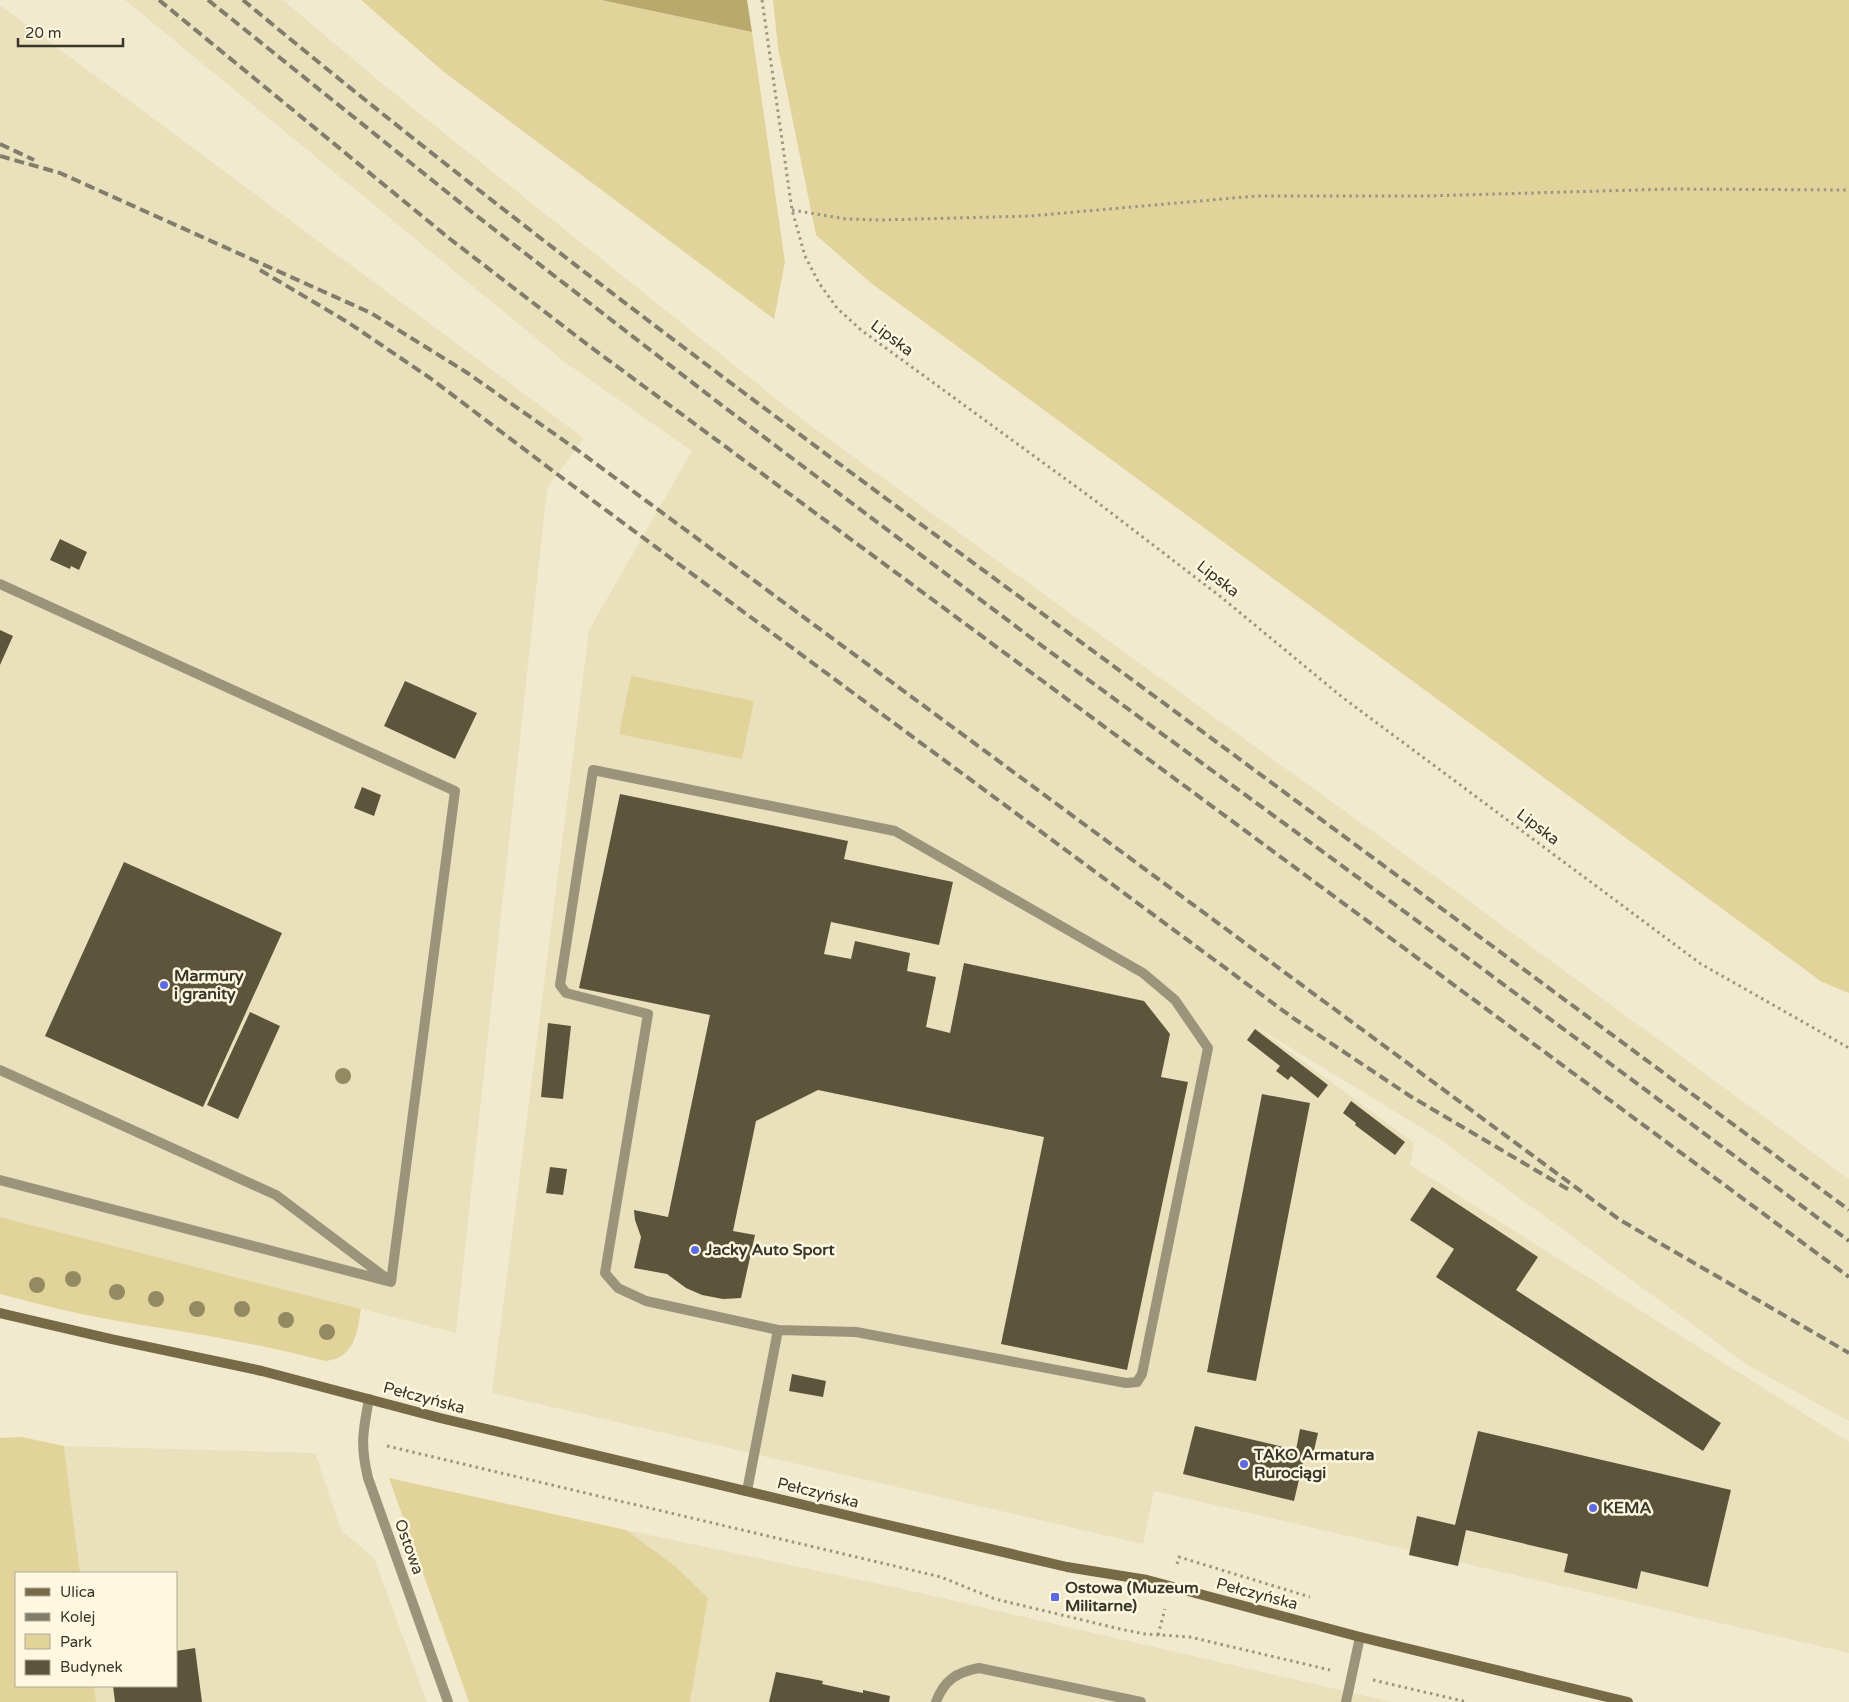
<svg xmlns="http://www.w3.org/2000/svg" width="1849" height="1702" font-family="'Varela Round',sans-serif">
<rect width="100%" height="100%" fill="#f2eace"/>
<path fill="#e9e0bc" d="M125 0H283L379 81 804 421 1436 877 1849 1179V1421L1749 1366 1435 1136 1255 1026 1414 1143 1410 1165 1849 1442V1653L1459 1562 1458 1566 1409 1555V1550L1154 1491 1143 1544 492 1393 589 630 692 451 566 363Z
M0 5 584 438 548 487 545 507 456 1333 0 1217Z
M64 1446 315 1453 341 1530 374 1558 427 1702H96L94 1686H176V1573H80Z
M626 1530 908 1590 1392 1702H690L708 1598Z"/>
<path fill="#e2d39b" d="M361 0H601L752 32 785 262 774 319 444 72Z
M773 0H1849V993L1822 982 871 283 816 235 778 48Z
M631 676 754 701 742 759 619 734Z
M0 1217 361 1309C357 1333 355 1358 325 1361 255 1342 183 1332 112 1320 74 1313 37 1304 0 1294Z
M22 1437 64 1446 80 1573H16V1686H94L96 1702H0V1438Z
M389 1478 626 1530 676 1567 708 1598 690 1702H469Z"/>
<path fill="#b9a96d" d="M601 0H747L752 32Z"/>
<path fill="#5c553c" d="M60 539 87 552 79 570 71 566 70 569 50 560Z
M0 630 13 636 0 665Z
M405 681 477 713 455 759 384 726Z
M362 787 381 795 374 816 354 808Z
M620 794 848 841 844 859 953 882 939 945 831 922 824 954 851 959 855 941 910 953 907 971 936 977 926 1027 950 1033 964 963 1144 1001 1170 1034 1161 1077 1188 1082 1127 1370 1001 1344 1044 1137 818 1090 756 1121 733 1231 755 1235 741 1298 723 1299 702 1295 686 1288 667 1274 634 1268 641 1237 635 1220 634 1210 668 1217 710 1015 579 988Z
M124 862 282 933 203 1107 45 1036Z
M250 1012 280 1026 238 1119 207 1105Z
M548 1023 571 1026 563 1099 541 1097Z
M1255 1029 1328 1085 1318 1098 1291 1076 1288 1080 1276 1071 1280 1066 1247 1040Z
M1262 1094 1310 1103 1256 1381 1207 1372Z
M1351 1101 1405 1142 1395 1155 1355 1125 1356 1123 1343 1113Z
M550 1167 567 1169 563 1195 546 1193Z
M1432 1187 1538 1257 1516 1290 1721 1423 1703 1451 1436 1277 1454 1249 1410 1220Z
M792 1374 826 1381 823 1397 789 1391Z
M1195 1426 1296 1450 1300 1429 1318 1433 1313 1455 1305 1454 1294 1501 1183 1474Z
M1478 1431 1731 1490 1708 1587 1641 1571 1637 1589 1564 1572 1568 1554 1466 1530 1458 1566 1409 1555 1417 1516 1455 1525Z
M195 1648 202 1702H115L113 1686H176V1651Z
M776 1672 823 1681 822 1684 863 1693V1690L890 1696 889 1702H769Z"/>
<g fill="none" stroke-linecap="round" stroke-linejoin="round">
<path stroke="#9b9682" stroke-width="3" stroke-dasharray="2.5 4" stroke-linecap="butt" d="M762 0 792 210 805 256 819 283 837 308 861 330 1093 499 1221 597 1342 697 1701 964 1849 1048
M792 210 846 219 881 220 1030 216 1256 196H1425L1671 189 1849 190
M387 1446 941 1577 995 1599 1120 1629 1145 1634 1190 1637 1330 1670
M1177 1564 1179 1557 1310 1597
M1158 1635 1165 1609
M1373 1680 1467 1702"/>
<path stroke="#9b947b" stroke-width="10" d="M0 584 455 791 391 1282 0 1180
M0 1070 276 1195 386 1278
M747 1491 778 1330 856 1332 1126 1383 1137 1382 1142 1374 1208 1048 1175 1000 1143 973 895 831 593 770 560 985 566 993 648 1014 605 1273 618 1288 646 1301 778 1330
M936 1702C944 1680 957 1672 979 1668L1141 1702
M1346 1702 1360 1637"/>
<path stroke="#9b947b" stroke-width="10" d="M369 1399C363 1431 360 1445 368 1478L448 1702"/>
<path stroke="#766b46" stroke-width="10" d="M0 1313 111 1339 262 1371 440 1418 871 1521 1067 1567 1147 1580 1360 1637 1628 1702"/>
<path stroke="#827d6b" stroke-width="4" stroke-dasharray="10 5" stroke-linecap="butt" d="M159 0 450 239 588 345 1849 1277
M208 0 473 213 724 407 1030 637 1480 967 1849 1241
M243 0C499 213 768 412 1036 609 1308 809 1578 1010 1849 1210
M0 144 34 160
M0 156 60 173 371 313 466 372 576 449 1620 1220 1849 1353
M260 270 349 323 430 378 557 474 1293 1018 1410 1096 1571 1191"/>
</g>
<g fill="#948a62">
<circle cx="343" cy="1076" r="8"/>
<circle cx="73" cy="1279" r="8"/>
<circle cx="37" cy="1285" r="8"/>
<circle cx="117" cy="1292" r="8"/>
<circle cx="156" cy="1299" r="8"/>
<circle cx="197" cy="1309" r="8"/>
<circle cx="242" cy="1309" r="8"/>
<circle cx="286" cy="1320" r="8"/>
<circle cx="327" cy="1332" r="8"/>
</g>
<g fill="#5d6ae2" stroke="#fef8e0" stroke-width="2">
<circle cx="164" cy="985" r="5"/>
<circle cx="695" cy="1250" r="5"/>
<circle cx="1244" cy="1464" r="5"/>
<circle cx="1593" cy="1508" r="5"/>
<rect x="1050" y="1592" width="10" height="10" rx="2.5"/>
</g>
<g text-anchor="middle" dominant-baseline="central" stroke-width="5" stroke-linejoin="round" paint-order="stroke">
<g font-size="16" fill="#38352a" stroke="#fef8e0">
<text transform="translate(892 338) rotate(37)">Lipska</text>
<text transform="translate(1218 579) rotate(38)">Lipska</text>
<text transform="translate(1538 827) rotate(37)">Lipska</text>
<text transform="translate(424 1398) rotate(15)">Pełczyńska</text>
<text transform="translate(818 1493) rotate(14)">Pełczyńska</text>
<text transform="translate(409 1547) rotate(70)">Ostowa</text>
<text transform="translate(1257 1594) rotate(15)">Pełczyńska</text>
</g>
<g font-size="16" font-weight="bold" fill="#38352a" stroke="#fef8e0" text-anchor="start">
<text x="174" y="976">Marmury<tspan x="174" dy="18">i granity</tspan></text>
<text x="705" y="1250">Jacky Auto Sport</text>
<text x="1254" y="1455">TAKO Armatura<tspan x="1254" dy="18">Rurociągi</tspan></text>
<text x="1603" y="1508">KEMA</text>
<text x="1065" y="1588">Ostowa (Muzeum<tspan x="1065" dy="18">Militarne)</tspan></text>
</g>
</g>
<rect x="15" y="1572" width="162" height="115" fill="#fef8e0" stroke="#afaa97"/>
<rect x="25" y="1588" width="25" height="8" fill="#766b46" stroke="#afaa97"/>
<text x="60" y="1597" font-size="15" fill="#38352a">Ulica</text>
<rect x="25" y="1613" width="25" height="8" fill="#827d6b" stroke="#afaa97"/>
<text x="60" y="1622" font-size="15" fill="#38352a">Kolej</text>
<rect x="25" y="1634" width="25" height="15" fill="#e2d39b" stroke="#afaa97"/>
<text x="60" y="1647" font-size="15" fill="#38352a">Park</text>
<rect x="25" y="1660" width="25" height="15" fill="#5c553c" stroke="#afaa97"/>
<text x="60" y="1672" font-size="15" fill="#38352a">Budynek</text>
<path d="M18 38v8h105v-8" fill="none" stroke="#38352a" stroke-width="2.5"/>
<text x="25" y="38" font-size="15" fill="#38352a" stroke="#fef8e0" stroke-width="4" paint-order="stroke">20 m</text>
</svg>
